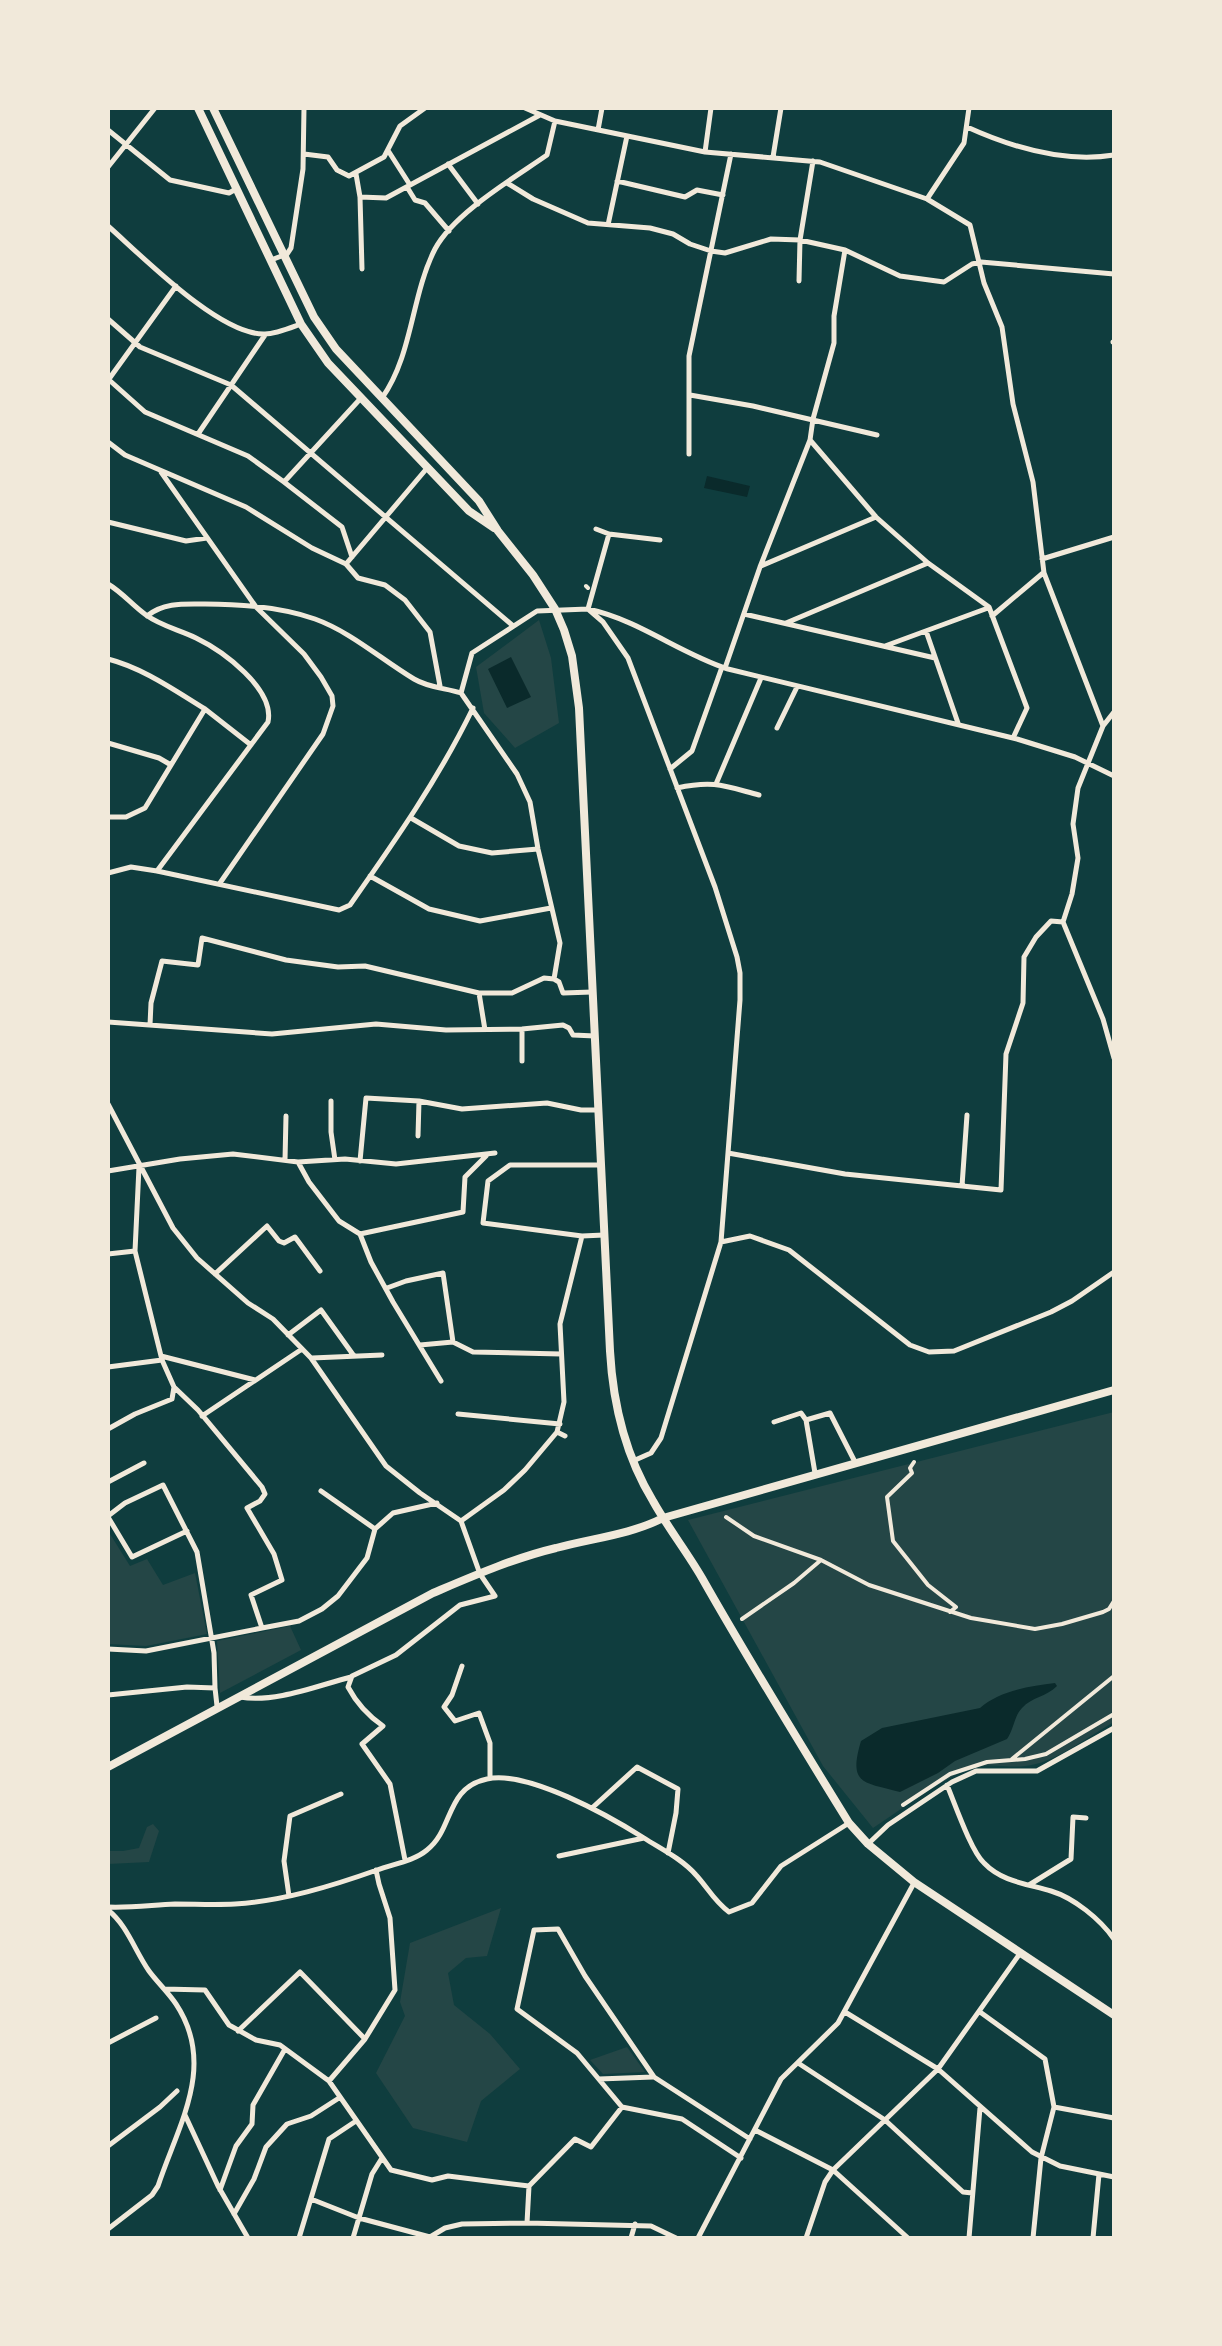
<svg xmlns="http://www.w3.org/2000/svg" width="1222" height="2346" font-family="'Fira Sans Condensed',sans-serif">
<rect width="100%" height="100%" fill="#0f3d3e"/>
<path fill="#244646" d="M539 620 551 658 559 723 515 748 484 713 476 667Z
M1114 1412V1722C1089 1736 1053 1764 1025 1766 1008 1768 992 1763 975 1767 944 1776 901 1810 873 1828L823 1766 688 1520Z
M110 1534 130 1566 147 1559 163 1585 195 1573 207 1634 146 1646 108 1644V1536Z
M290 1626 301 1650 220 1693 217 1641Z
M153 1824 159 1831 149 1862 108 1864V1851H123L139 1848 147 1827Z
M501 1908 487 1956 466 1958 448 1973 454 2005 490 2034 520 2069 481 2101 467 2142 413 2128 376 2073 405 2016 400 2002 410 1943Z
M627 2047 645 2072 603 2074 590 2060Z"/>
<path fill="#0a2a2b" d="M707 476 750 486 747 497 704 488Z
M511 657 531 697 507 708 488 669Z
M1055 1683 1057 1686C1046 1697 1032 1697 1022 1708 1014 1716 1014 1729 1007 1739L955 1761 938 1773 900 1792C863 1782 848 1785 861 1741L882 1728 980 1708C999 1691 1030 1686 1055 1683Z"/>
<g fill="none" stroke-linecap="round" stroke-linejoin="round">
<path stroke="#f1e9da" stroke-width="4" d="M586 586 588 588
M914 1462 910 1468 912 1473 887 1497 893 1541 928 1585 956 1607 950 1612
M726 1517 754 1536 821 1560 869 1585 971 1618 1035 1629 1062 1624 1103 1612 1109 1609 1114 1601
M742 1619 794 1583 821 1560
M1012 1759 1114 1676
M903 1805 950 1774 987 1762 1025 1759 1046 1754 1114 1714"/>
<path stroke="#f1e9da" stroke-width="5" d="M525 108 555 121 705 152 820 162 927 199 970 225 984 283 1002 327 1013 404 1033 482 1044 573 1103 726 1078 788 1073 824 1078 858 1072 894 1063 922 1103 1019 1114 1058
M967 127C1011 147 1065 163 1114 155
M108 130 170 180 229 193 236 189
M598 130 602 108
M389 152 410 185
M705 152 711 108
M304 154 328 157 337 170 349 176 384 157 400 126 425 108
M773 157 781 108
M448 164 478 204
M108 167 155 108
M356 174 360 197 362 269
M617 181 685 197 697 190 723 195
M507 183 533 199 588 223 650 228 673 234 690 244 711 251 725 253 771 239 800 240 845 250 900 276 944 282 972 264 981 262 1114 274
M407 187 415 200 425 203 449 231
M360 197 386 198 540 115
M927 199 964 143 969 108
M608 225 627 136
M108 226C141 255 220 336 265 334 276 334 290 328 301 324
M271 260 287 254 291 248 303 169 304 108
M799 281 800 240 813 161
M108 319 140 347 231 385 512 625
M1113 342H1114
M108 379 145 412 248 456 284 482 342 527 352 557
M109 379 176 286
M690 395 753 406 877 435
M382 398C413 354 411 296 435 249 454 213 514 178 547 155L555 121
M198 434 265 335
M810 440 876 517 928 563 989 607 1027 708 1013 738
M108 442 125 455 246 507 312 548 346 564 358 578 385 585 405 600 430 632 440 686
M689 454V356L731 154
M161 472 256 607 304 654 321 677 332 696 333 706 323 734 220 883
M284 482 361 398
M108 522 186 541 207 538
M596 529 609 534 660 540
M609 534 588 609C639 620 679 653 728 669L1017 739 1075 757 1114 776
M1042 559 1114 537
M346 564 428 467
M761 566 876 517
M108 584C123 593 132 605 146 615 161 626 180 630 196 638 223 651 275 689 268 722L157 871
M744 614 935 658
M147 616C164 602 185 604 205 604 242 604 280 607 315 619 351 632 382 660 414 679 429 688 446 688 461 693L517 774 530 802 538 849 560 943 554 979 559 982 563 993 592 992
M992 616 1043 573
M786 623 928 563
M926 631 958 723
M885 646 988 608
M108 659C143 668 174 690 205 709L145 808 126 817H108
M725 668 760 567 810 440 813 419 834 343V316L845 250
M461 693 472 653 537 611 588 609 603 622 628 658 715 887 737 957 740 973V1000L721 1242 661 1438 651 1453 633 1461
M205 709 251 745
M1103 726 1114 712
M777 728 797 687
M108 743 159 758 171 765
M670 769 692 751 722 667
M716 784 761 678
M677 788C714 780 725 786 759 795
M411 818 459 846 492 853 538 849
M108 873 131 867 157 871 339 910 350 905C395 841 439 778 473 708
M370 876 429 909 480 921 551 908
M479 993 485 1030
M108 1022 272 1034 376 1024 446 1030 522 1029 563 1025 569 1028 573 1035 595 1036
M150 1025 151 1003 162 961 198 965 202 938 286 960 338 967 365 966 479 993H512L544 978 554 979
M522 1029V1061
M331 1101V1132L335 1160
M108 1104 173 1228 197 1258 248 1303 273 1319 311 1358 386 1466 420 1493 461 1521 480 1574 495 1596 460 1605 396 1655 352 1676 348 1687C357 1704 367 1715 383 1726L362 1744 390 1784 405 1860
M418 1136 419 1101
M728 1153 845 1174 1001 1190 1006 1054 1023 1003 1024 957 1036 937 1051 921 1063 922
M285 1160 286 1116
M360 1161 366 1098 419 1101 462 1109 547 1103 581 1110H598
M298 1162 309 1182 339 1221 360 1234 371 1262 393 1302 441 1381
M600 1165H510L488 1181 483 1223 582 1236 604 1235
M108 1171 180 1159 233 1154 298 1162 345 1159 396 1164 495 1153
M962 1186 967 1115
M360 1234 463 1212 465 1177 486 1156
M721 1242 750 1236 789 1250 910 1345 929 1352 954 1351 1051 1312 1072 1301 1114 1272
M108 1254 135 1251
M215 1274 267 1226 279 1241 284 1243 295 1237 320 1271
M387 1288 406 1281 443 1273 453 1342 420 1345
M288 1335 321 1310 354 1356
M453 1342 473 1352 561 1354
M161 1356 255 1380
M312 1358 382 1355
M108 1367 162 1360
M458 1414 560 1424
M202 1416 302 1349
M806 1420 830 1413 855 1462
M774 1422 801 1413 806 1420 815 1473
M108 1429 135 1414 172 1399 174 1387 162 1360 135 1251 139 1167
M557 1432 565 1436
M108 1482 144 1463
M321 1491 375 1529
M108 1516 125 1503 163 1485 197 1552 214 1653 215 1688
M108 1517 132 1557 187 1531
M461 1521 504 1490 525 1470 557 1432 564 1402 560 1324 582 1236
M262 1628 299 1621 322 1609 338 1596 367 1558 375 1529 393 1513 437 1503
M108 1649 146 1651 262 1628 251 1595 282 1580 274 1554 247 1508 260 1501 265 1494 262 1487 198 1410 174 1387
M462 1666 452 1695 444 1707 455 1721 479 1713 490 1743V1778
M108 1695 187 1687 215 1688 217 1706
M240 1697C275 1703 316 1686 351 1677
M947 1785C955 1804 971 1851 984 1863 1002 1882 1028 1884 1051 1891 1074 1898 1100 1919 1114 1939
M592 1808 637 1767 678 1789 676 1813 668 1853
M868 1844 888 1825 952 1782 976 1771H1037L1114 1728
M559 1856 644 1838C661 1849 682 1859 696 1875 708 1888 714 1901 729 1912L752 1903 781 1866 849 1823
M1029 1885 1071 1859 1073 1817 1086 1818
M289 1896 284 1861 290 1816 341 1794
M108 1907C130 1908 152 1905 175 1904 195 1904 215 1905 235 1904 283 1901 332 1886 377 1870 393 1864 414 1861 427 1850 454 1829 445 1788 487 1779 528 1770 609 1816 644 1838
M108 1910C127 1925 135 1951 149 1971 157 1982 168 1992 176 2004 217 2066 178 2125 158 2186L152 2195 108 2229
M164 1989 205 1990 229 2025 256 2040 280 2045 329 2081 391 2170 432 2180 448 2176 529 2186 527 2223
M845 2012 938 2069 1032 2152 1060 2166 1114 2177
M980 2012 1045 2059 1054 2107 1041 2158 1033 2238
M238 2031 300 1972 365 2039
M108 2043 156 2018
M798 2063 885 2120 963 2192 972 2193
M599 2079 653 2077
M329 2081 365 2039 395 1990 390 1918 379 1884 376 1870
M622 2107 577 2053 517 2009 534 1930 558 1929 585 1976 654 2077 750 2139
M1054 2107 1114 2118
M185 2115 218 2186 248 2238
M755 2130 833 2170 908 2238
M108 2146 160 2107 177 2091
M529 2186 575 2139 591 2147 622 2107 682 2119 741 2158
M220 2190 236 2146 252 2124 253 2105 285 2049
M311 2199 359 2218 430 2237 445 2228 462 2224 527 2223 651 2226 676 2238
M234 2214 254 2179 266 2147 287 2124 311 2116 339 2098
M299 2238 329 2139 356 2121
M353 2238 372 2174 382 2158
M631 2238 635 2224
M698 2238 781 2079 838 2023 914 1883
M806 2238 825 2182 833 2170 938 2069 1021 1952
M969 2238 980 2108
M1093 2238 1099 2174"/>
<path stroke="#f1e9da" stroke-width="8" d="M198 108 301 324 328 363 469 511 494 528
M213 108 314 317 336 349 479 501 498 531 533 575 555 609 564 630 572 656 579 708 610 1351C613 1405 625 1455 653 1501 668 1528 687 1552 702 1578 749 1661 799 1742 849 1823L868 1844 914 1882 1114 2015
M108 1767 433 1593C473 1576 514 1558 556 1548 593 1538 629 1535 663 1518L1114 1390"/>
</g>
<rect width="1222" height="2346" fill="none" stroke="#f1e9da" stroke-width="220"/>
</svg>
